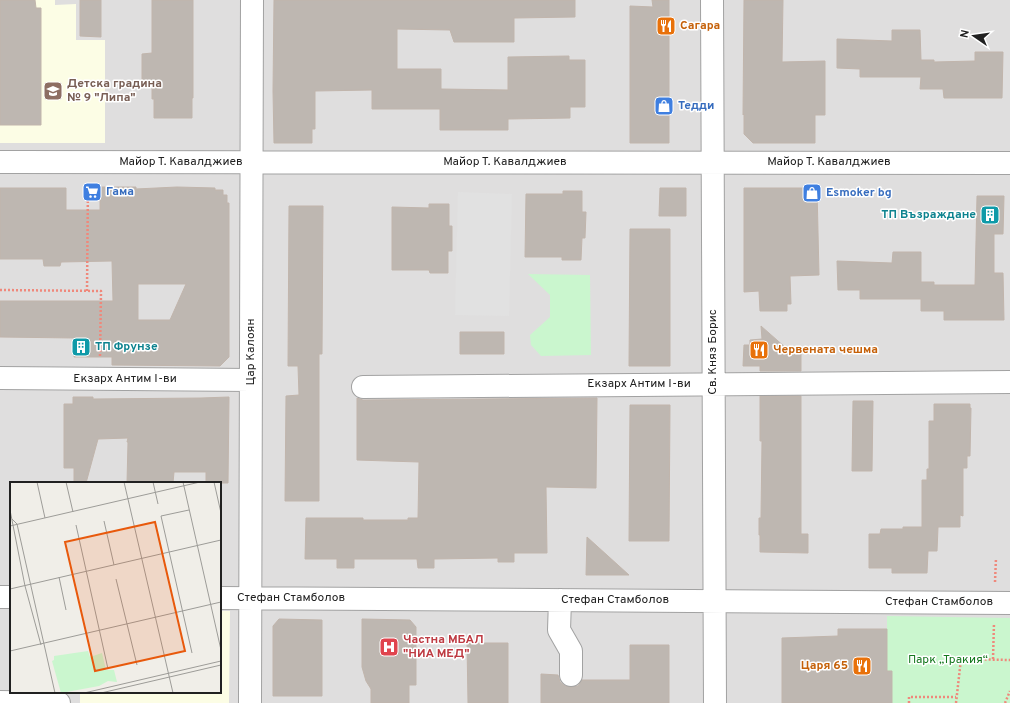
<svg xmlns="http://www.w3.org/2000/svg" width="1010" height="703" font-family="Overpass,sans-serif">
<rect width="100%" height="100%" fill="#f0eee8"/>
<path fill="#dfdede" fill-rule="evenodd" d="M0 0H1010V703H0ZM11 483H220V692H11Z"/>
<path fill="#fcfde5" d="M0 0H55V5L76 4V40H105V143H0Z
M220 611H230L229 703H80V692H220Z"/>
<path fill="#caf6ce" d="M528 274 590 275 591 355 541 356 531 345 530 335 550 317V295Z
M887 616 1010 618V703H892V671H887Z"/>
<path fill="#e1e1e1" d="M458 192 512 194 509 316 455 315Z"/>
<path fill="#beb7b1" stroke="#c1b5ac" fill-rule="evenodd" d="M0 0H35L36 8H41V125H0Z
M80 0H101V37L80 36Z
M152 0H193V98H192V118H154V99H152V85H142V54L152 53Z
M274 0H575V17L514 18V42H454L450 30 397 29V69H441V89L508 90V57L569 56V60H585V107H570V118L508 119V130H440V109H372V90L315 91V129H312V143H274L273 91Z
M652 0H669V143H630V6L653 7Z
M744 0H783L782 62 825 61V115H815V143H753L744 134V114L743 115Z
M892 30H920L921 60H934V62L975 61V52H1003L1002 98H944L943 89H920L921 77H860V69L837 68V39L892 41Z
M100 187H136V189L177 187 215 188V190H223V195H227V203H229V357L220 366 112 365V357H74V338L0 337V301H113L112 261 61 262 60 266H44L43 259H0V188H66V210H100ZM138 284H186L170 320H138Z
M660 188H686V216H659Z
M744 188H817L819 275 790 276 791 304H787V311H760L759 291 744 292Z
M563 191H582V212H586L585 238H582L581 260H562V257H525L526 194H563Z
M977 196H1004L1003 234H994V273H1003L1004 320H944V311H921V299H860V290H838L837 261 892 263 893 252H921V282H934V285H975Z
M429 204H449V226H452V251H448V273H430L429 270H392V207L429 208Z
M289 206H323L322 354H319V501H285L286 396 299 395 298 366H288Z
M630 229H670V366H629Z
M761 326 794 355 801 351V371H760V366H743L744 345H750V340L762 339Z
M460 332H504V354H460Z
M760 396H801V534H808V553L760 552V535H759V518H761L762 441H760Z
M73 397H93V399L201 398 229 397 228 483H206V472H174L173 483H127L128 442H127L128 438 98 439 86 483H74V468H64V404H73Z
M357 398 363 400 597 398 596 488 546 487 547 553H514V562H498V558L434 559V568H418L417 559H354V568H337V559H305L306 518H363V520H408V518H418L419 462 357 460Z
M853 401H873L872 471H852Z
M934 404H970V408H971L970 456H967V468H963V516L960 515V527H938L937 551H928L927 573H892V568H869V534H880L881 529H903V527H922V480H927V469H929V421H934Z
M630 405H670L669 541H629Z
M587 537 629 575H586Z
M279 619 322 620V696H273V626Z
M362 619 410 620 416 627V685H409V703H371V689L366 681 362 667Z
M838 629H887V671H892V703H782V638L838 636Z
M467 643H508V703H468Z
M630 645H669V703H541V674L558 675 560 682 565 686 571 687 578 686 582 680H630Z"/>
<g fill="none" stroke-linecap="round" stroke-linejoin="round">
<g stroke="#a2a2a2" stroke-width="24">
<path id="minor" d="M712 0 715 703
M0 162 1010 163
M0 378 251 380
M363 387 1010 382
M0 597H11
M220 598 1010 603
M560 600 559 630 571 651V675
M0 702 59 703
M250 703 252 0"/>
</g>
<path stroke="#ef887b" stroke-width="2.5" stroke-dasharray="2 2" stroke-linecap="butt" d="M0 290 101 291 100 357
M87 291 88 183
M995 582 996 558
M993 659 994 623
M909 703V697H956
M956 703 961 659 1010 660
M1005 703 1010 691"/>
<use href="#minor" stroke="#fff" stroke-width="22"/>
</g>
<defs>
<g id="restaurant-square" transform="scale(1)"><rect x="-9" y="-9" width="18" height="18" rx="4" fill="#e8710a" stroke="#fff"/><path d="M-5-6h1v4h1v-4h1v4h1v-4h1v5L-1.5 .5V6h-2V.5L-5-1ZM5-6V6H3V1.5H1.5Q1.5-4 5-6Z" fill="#fff"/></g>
<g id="school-square" transform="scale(1)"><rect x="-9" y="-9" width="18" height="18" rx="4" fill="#8d6e63" stroke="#fff"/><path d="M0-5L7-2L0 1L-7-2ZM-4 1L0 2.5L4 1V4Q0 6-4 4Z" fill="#fff"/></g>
<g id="shop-square" transform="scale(1)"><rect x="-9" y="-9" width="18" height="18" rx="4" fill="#3f7fe0" stroke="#fff"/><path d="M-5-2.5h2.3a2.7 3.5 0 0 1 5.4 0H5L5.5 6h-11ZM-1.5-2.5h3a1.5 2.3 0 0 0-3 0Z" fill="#fff"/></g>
<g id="supermarket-square" transform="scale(1)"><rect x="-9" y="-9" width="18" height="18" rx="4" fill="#3f7fe0" stroke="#fff"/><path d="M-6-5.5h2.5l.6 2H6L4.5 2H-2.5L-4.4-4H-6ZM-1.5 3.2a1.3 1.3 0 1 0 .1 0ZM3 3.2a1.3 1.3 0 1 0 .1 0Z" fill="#fff"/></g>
<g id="building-square" transform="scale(1)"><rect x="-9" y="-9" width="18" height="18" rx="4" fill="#0f9aa8" stroke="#fff"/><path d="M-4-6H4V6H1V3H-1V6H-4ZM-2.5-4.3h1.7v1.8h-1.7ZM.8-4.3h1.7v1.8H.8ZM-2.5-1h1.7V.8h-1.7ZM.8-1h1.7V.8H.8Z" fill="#fff"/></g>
<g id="hospital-square" transform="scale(1)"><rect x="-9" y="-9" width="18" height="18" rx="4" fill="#e0444e" stroke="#fff"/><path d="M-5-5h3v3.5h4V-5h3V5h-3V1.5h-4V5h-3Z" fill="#fff"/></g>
</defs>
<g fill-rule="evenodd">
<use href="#restaurant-square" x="666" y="26"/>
<use href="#school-square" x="53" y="91"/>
<use href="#shop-square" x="664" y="106"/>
<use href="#supermarket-square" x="92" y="192"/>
<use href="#shop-square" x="812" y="193"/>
<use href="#building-square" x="990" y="215"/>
<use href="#building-square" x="81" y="347"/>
<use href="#restaurant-square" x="759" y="350"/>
<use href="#hospital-square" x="389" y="647"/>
<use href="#restaurant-square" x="862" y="666"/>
</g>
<g text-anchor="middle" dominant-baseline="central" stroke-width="3" stroke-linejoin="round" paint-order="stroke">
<g font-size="12" font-weight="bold" fill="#c56008" stroke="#fff" text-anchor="start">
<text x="680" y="26">Сагара</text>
<text x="773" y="350">Червената чешма</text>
<text x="848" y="666" text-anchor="end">Царя 65</text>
</g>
<g font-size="12" font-weight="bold" fill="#785e54" stroke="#fff" text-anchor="start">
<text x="67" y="84">Детска градина<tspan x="67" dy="14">№ 9 "Липа"</tspan></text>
</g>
<g font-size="12" font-weight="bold" fill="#366cbe" stroke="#fff" text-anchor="start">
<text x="678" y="106">Тедди</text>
<text x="106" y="192">Гама</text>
<text x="826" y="193">Esmoker bg</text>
</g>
<g font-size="12" fill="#212121" stroke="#fff">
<text x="181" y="162">Майор Т. Кавалджиев</text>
<text x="505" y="162">Майор Т. Кавалджиев</text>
<text x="829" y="162">Майор Т. Кавалджиев</text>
<text transform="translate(251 352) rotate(-90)">Цар Калоян</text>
<text transform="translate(713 352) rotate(-90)">Св. Княз Борис</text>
<text x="125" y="379">Екзарх Антим I-ви</text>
<text x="639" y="384">Екзарх Антим I-ви</text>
<text x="291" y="598">Стефан Стамболов</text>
<text x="615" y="600">Стефан Стамболов</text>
<text x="939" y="602">Стефан Стамболов</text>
</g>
<g font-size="12" font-weight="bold" fill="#0d838f" stroke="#fff" text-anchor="end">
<text x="976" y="215">ТП Възраждане</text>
<text x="95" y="347" text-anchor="start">ТП Фрунзе</text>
</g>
<g font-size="12" font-weight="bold" fill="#be3a42" stroke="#fff" text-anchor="start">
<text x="403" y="640">Частна МБАЛ<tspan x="403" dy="14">"НИА МЕД"</tspan></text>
</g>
<g font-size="12" fill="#15781e" stroke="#fff">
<text x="948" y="660">Парк „Тракия“</text>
</g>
</g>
<g transform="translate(10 482)">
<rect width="211" height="211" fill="#f0eee8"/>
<path d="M78 169 80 175 92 171 96 188H104L107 200 98 199 89 204 51 211 42 179 44 178V174Z" fill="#caf6ce"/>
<path fill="none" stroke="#9d9c98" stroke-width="1" d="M27 0 35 36M56 0 63 30M114 0 163 211M143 0 148 22M173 0 211 168M204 0 211 31M0 28 15 104 31 163M179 28 151 34 182 171M2 37 7 42 45 211M94 39 104 83M66 43 98 187M0 44 190 0M49 95 56 128M106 97 127 183M0 107 211 58M0 169 211 120M74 211 211 179M91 211 211 183"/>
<path fill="#e8590c" fill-opacity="0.15" stroke="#e8590c" stroke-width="2" d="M145 40 175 169 85 189 55 60Z"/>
<rect width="211" height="211" fill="none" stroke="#212121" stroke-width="2"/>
</g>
<g transform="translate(974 36) rotate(283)" stroke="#ffffff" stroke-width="3" paint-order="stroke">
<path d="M0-3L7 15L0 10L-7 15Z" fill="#212121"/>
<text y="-6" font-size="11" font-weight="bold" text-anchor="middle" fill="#212121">N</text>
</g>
</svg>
